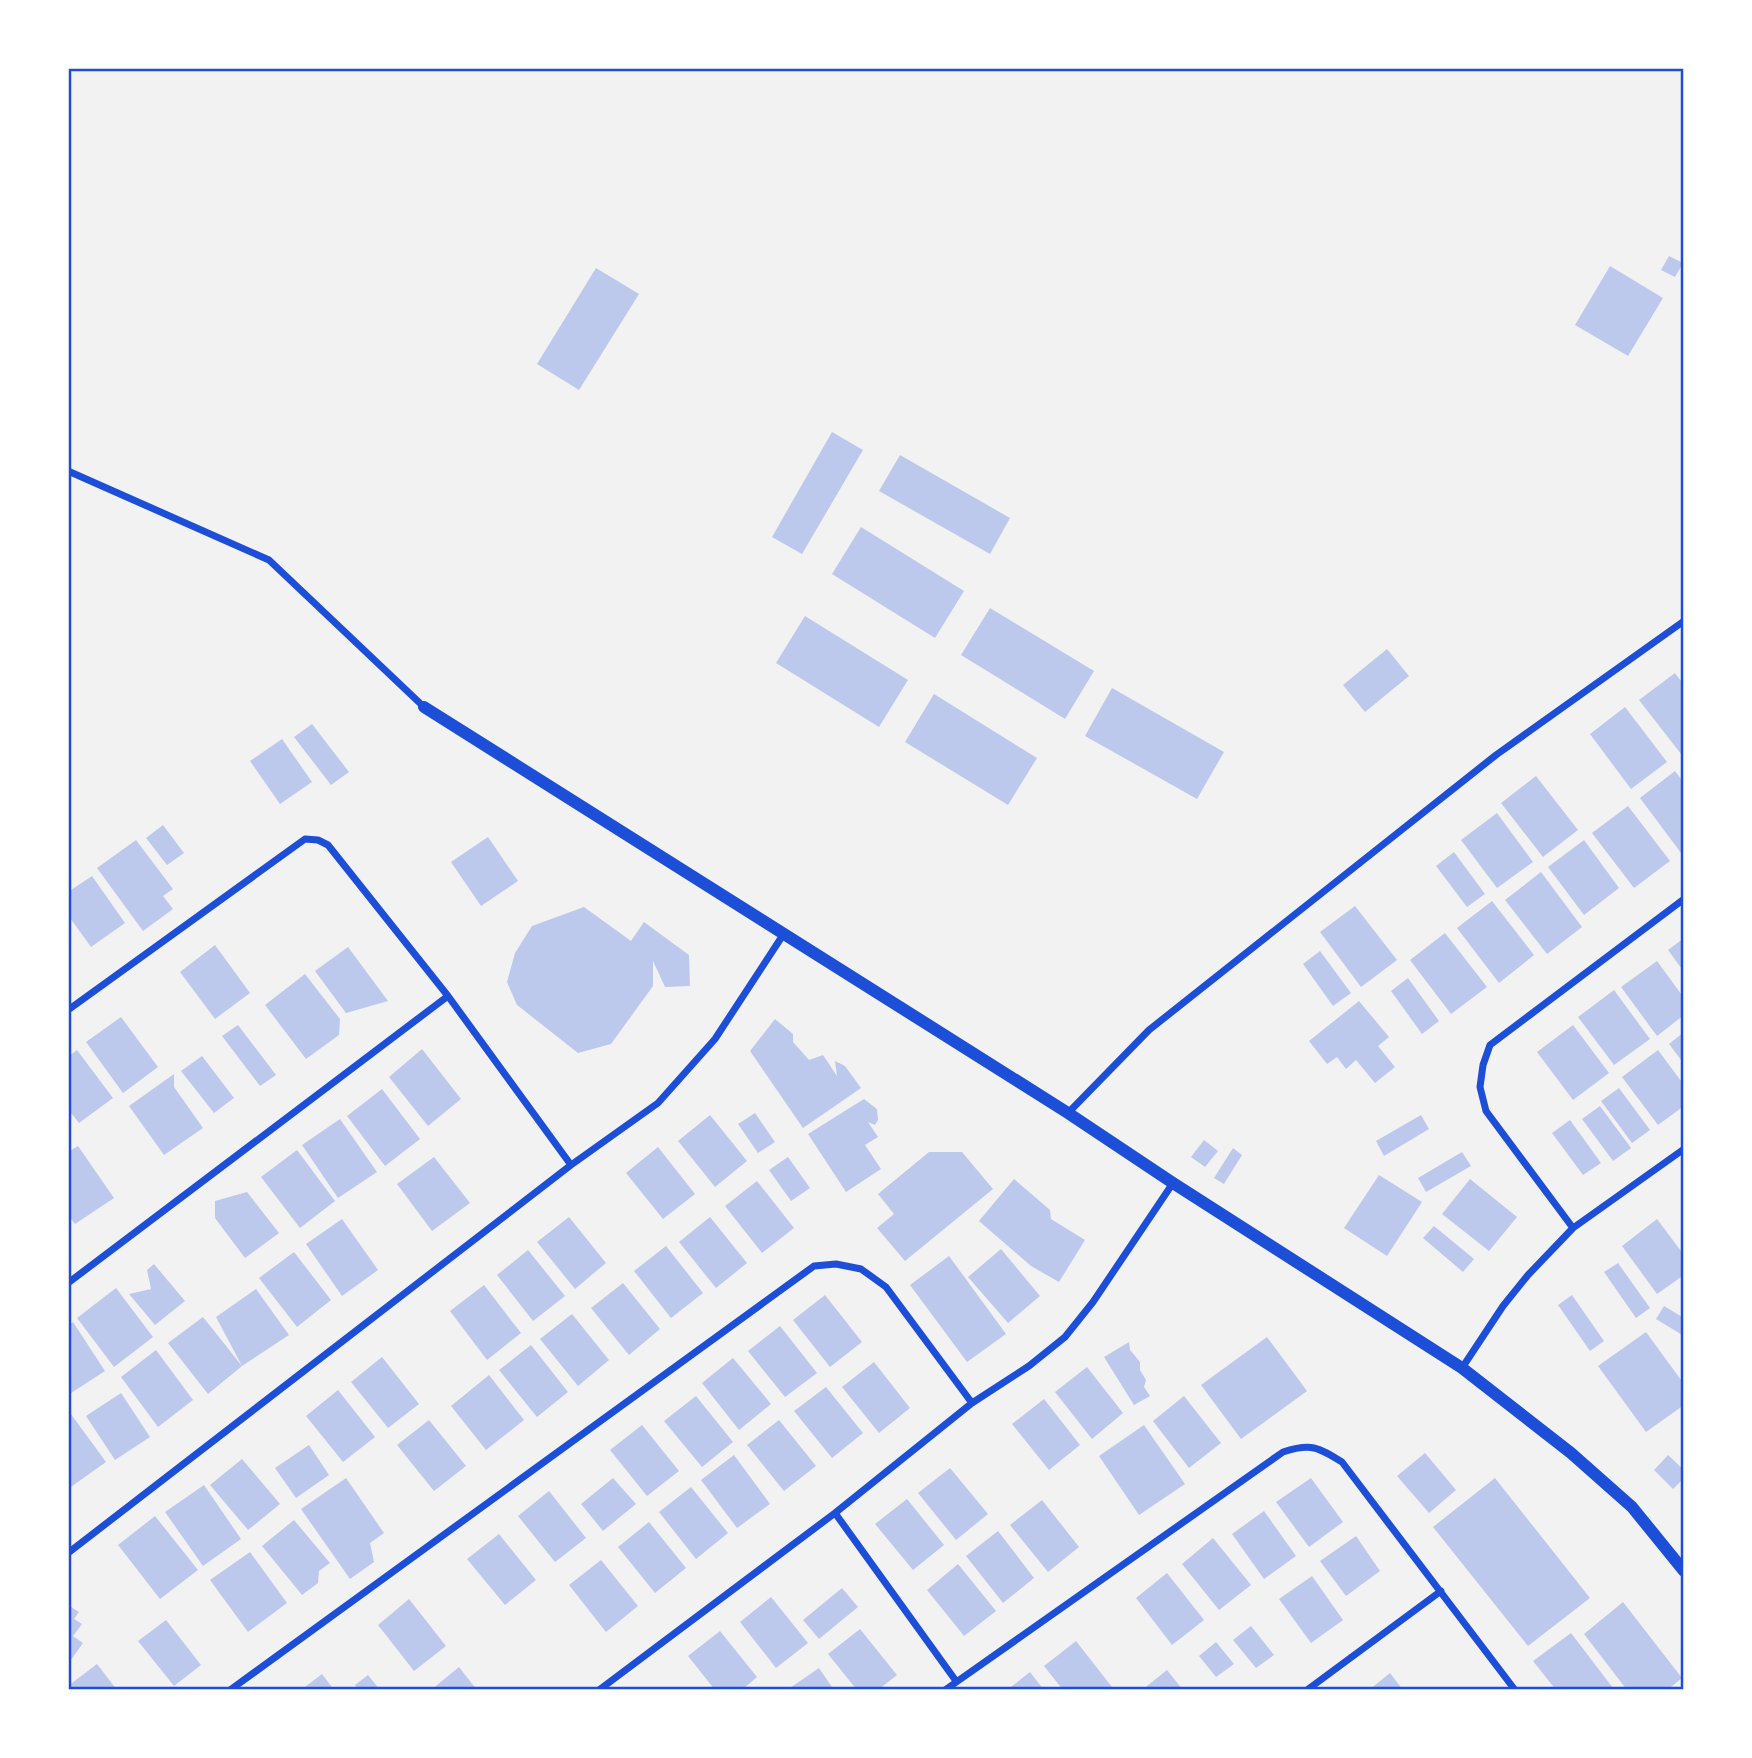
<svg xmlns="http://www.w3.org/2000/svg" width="1752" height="1758" font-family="'Sofia Sans Condensed',sans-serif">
<rect width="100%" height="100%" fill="#f2f2f2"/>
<path fill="#bdc9ec" d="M1669 256 1683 263 1675 277 1661 270Z
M1610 266 1663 298 1628 356 1575 325Z
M596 268 639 294 579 390 537 364Z
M832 432 863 450 802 554 772 537Z
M900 455 1010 518 990 554 879 491Z
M861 527 964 591 935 638 832 574Z
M990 608 1094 671 1065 719 961 655Z
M805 616 908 680 879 727 776 663Z
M1387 649 1409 676 1365 712 1343 685Z
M1675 673 1684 685V752L1681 754 1639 700Z
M1112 688 1224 752 1197 799 1085 736Z
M934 694 1037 758 1008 805 905 742Z
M1625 707 1667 762 1631 789 1590 734Z
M312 724 349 772 331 785 294 737Z
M282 739 312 782 280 804 250 761Z
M1675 771 1684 783V851L1681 853 1640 798Z
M1536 776 1578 830 1543 857 1501 803Z
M1628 806 1670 861 1634 888 1592 833Z
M1497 813 1533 862 1497 888 1461 840Z
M163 825 184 853 167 865 146 838Z
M488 837 518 881 481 906 451 862Z
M136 840 173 889 163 896 173 909 143 931 97 868Z
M1584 840 1619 888 1584 915 1548 867Z
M1454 852 1485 894 1467 907 1436 866Z
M1541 872 1582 927 1547 954 1505 900Z
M92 876 125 923 91 947 68 915V892Z
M1492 901 1534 955 1499 983 1457 928Z
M1355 906 1397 960 1361 987 1320 932Z
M584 907 631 941 644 922 689 955 690 986 665 987 653 961V986L611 1044 578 1053 517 1005 507 982 515 953 532 926Z
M1445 933 1487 987 1451 1014 1410 960Z
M1684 938V972L1668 950Z
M215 945 250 993 215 1019 180 972Z
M348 947 388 1001 346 1013 315 971Z
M1320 951 1351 993 1333 1006 1303 964Z
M1657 961 1684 998V1015L1657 1036 1621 987Z
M305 974 340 1019 339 1035 306 1059 265 1005Z
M1408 978 1439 1021 1422 1034 1391 991Z
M1614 990 1650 1039 1614 1065 1578 1017Z
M1359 1001 1389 1037 1378 1046 1395 1067 1375 1083 1356 1060 1346 1069 1337 1057 1327 1064 1309 1041Z
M121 1017 158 1067 123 1093 86 1042Z
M775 1019 793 1034V1042L809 1060 823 1055 837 1076 835 1061 845 1066 861 1088 803 1128 750 1051Z
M238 1025 276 1075 260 1086 222 1036Z
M1573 1025 1609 1073 1573 1100 1537 1052Z
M1684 1032V1064L1669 1044Z
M422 1049 461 1099 428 1126 389 1077Z
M77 1050 113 1098 79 1123 68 1109V1057Z
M1658 1050 1684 1085V1106L1658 1125 1622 1077Z
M202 1056 234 1098 214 1113 181 1071Z
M174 1074V1087L203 1128 164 1155 129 1106Z
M1619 1088 1650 1130 1632 1143 1601 1101Z
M382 1089 420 1139 385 1166 347 1116Z
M864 1099 877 1109 878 1120 875 1125 868 1122 878 1137 865 1145 881 1169 846 1192 808 1134Z
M1600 1106 1631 1148 1613 1161 1582 1119Z
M755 1113 775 1142 758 1153 738 1124Z
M710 1115 747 1161 715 1187 678 1141Z
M1421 1115 1429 1129 1384 1156 1376 1141Z
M340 1119 377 1172 338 1198 302 1145Z
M1570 1120 1601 1163 1583 1175 1552 1133Z
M1204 1140 1218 1151 1205 1167 1191 1157Z
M78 1146 114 1198 75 1224 68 1215V1152Z
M658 1147 695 1194 663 1219 626 1173Z
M1233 1148 1242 1155 1224 1184 1214 1178Z
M297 1150 335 1201 300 1228 261 1177Z
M929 1152H962L993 1189 905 1261 877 1228 894 1214 878 1194Z
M1462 1152 1471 1166 1426 1192 1418 1178Z
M434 1157 470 1203 432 1231 397 1184Z
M788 1157 810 1188 791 1201 769 1170Z
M1379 1175 1422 1202 1387 1256 1344 1228Z
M1014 1179 1050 1210 1051 1219 1085 1240 1059 1282 1031 1266 979 1221Z
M1470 1179 1517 1217 1489 1251 1442 1214Z
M757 1181 794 1228 762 1253 725 1206Z
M247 1192 279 1233 245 1258 215 1218V1201Z
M569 1217 606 1263 575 1289 537 1242Z
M710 1217 747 1263 716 1288 679 1242Z
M342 1219 378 1270 342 1296 306 1244Z
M1657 1219 1684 1255V1275L1657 1294 1622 1246Z
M1434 1226 1474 1259 1463 1272 1423 1238Z
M666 1246 703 1293 671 1318 634 1271Z
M1001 1249 1040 1296 1008 1323 968 1277Z
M528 1250 565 1296 533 1321 497 1275Z
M294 1252 331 1300 297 1327 259 1278Z
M949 1256 1006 1334 967 1362 910 1285Z
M1618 1263 1650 1308 1636 1318 1604 1272Z
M154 1264 185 1301 155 1325 129 1294 151 1289 147 1270Z
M623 1283 660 1329 629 1355 591 1308Z
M484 1285 521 1333 487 1360 450 1311Z
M116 1288 153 1337 114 1367 77 1318Z
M256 1289 289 1335 242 1366 216 1317Z
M825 1295 862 1342 830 1367 793 1320Z
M1572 1295 1604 1341 1590 1351 1558 1305Z
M1664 1306 1684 1318V1336L1656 1319Z
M572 1314 609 1360 578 1386 540 1339Z
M203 1317 242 1366 208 1394 168 1343Z
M73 1322 105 1371 68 1395V1326Z
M780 1326 817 1373 785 1397 748 1351Z
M1646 1332 1684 1384V1405L1646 1432 1598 1366Z
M1267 1337 1307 1391 1241 1439 1201 1385Z
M1129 1342 1130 1350 1140 1362V1370L1146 1380 1144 1387 1150 1396 1134 1405 1104 1357Z
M531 1345 568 1392 537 1417 499 1370Z
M156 1350 193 1400 158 1427 121 1377Z
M382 1357 419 1404 388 1428 351 1382Z
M733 1358 771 1404 739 1430 702 1383Z
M874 1362 910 1408 879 1433 842 1387Z
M1087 1367 1123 1413 1092 1439 1055 1392Z
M489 1375 524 1420 486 1450 451 1406Z
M826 1387 863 1433 832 1458 794 1411Z
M338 1390 375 1437 343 1462 306 1416Z
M121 1393 150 1437 115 1460 86 1416Z
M696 1396 733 1442 702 1467 664 1421Z
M1184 1396 1221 1443 1189 1468 1153 1421Z
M1044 1399 1080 1445 1049 1470 1012 1424Z
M68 1410 106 1462 68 1489Z
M429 1420 466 1466 434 1491 397 1445Z
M779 1420 816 1466 784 1491 747 1445Z
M642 1425 679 1471 647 1496 610 1450Z
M1144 1425 1185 1484 1139 1515 1099 1456Z
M309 1445 329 1475 296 1498 275 1468Z
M1425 1453 1456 1490 1429 1513 1397 1476Z
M734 1455 770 1504 737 1528 701 1480Z
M1668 1455 1684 1470V1478L1673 1489 1654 1470Z
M242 1459 280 1504 248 1530 210 1485Z
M950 1468 988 1514 956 1540 918 1493Z
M346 1478 384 1533 370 1543 374 1562 350 1579 301 1509Z
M613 1478 636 1504 603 1531 581 1504Z
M1311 1478 1343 1522 1309 1547 1276 1502Z
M1495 1478 1590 1598 1528 1646 1433 1527Z
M204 1485 241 1539 203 1566 165 1512Z
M691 1487 728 1533 696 1559 659 1512Z
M549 1491 586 1538 555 1562 518 1516Z
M907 1499 944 1545 913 1570 875 1524Z
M1042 1500 1079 1547 1048 1572 1010 1525Z
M1264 1511 1296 1556 1264 1579 1232 1534Z
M155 1516 198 1570 160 1599 118 1545Z
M294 1520 330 1563 319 1571 318 1583 302 1595 262 1546Z
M649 1522 686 1568 655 1593 618 1547Z
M998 1531 1034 1578 1003 1603 966 1556Z
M499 1534 536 1580 505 1605 467 1559Z
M1356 1536 1380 1571 1346 1596 1320 1561Z
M1213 1538 1251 1585 1219 1610 1182 1564Z
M250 1552 287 1603 248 1632 210 1580Z
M601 1560 638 1606 606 1632 569 1585Z
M958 1564 996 1611 964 1636 927 1590Z
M1167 1573 1204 1620 1172 1645 1136 1598Z
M1312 1576 1343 1620 1311 1643 1279 1599Z
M842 1588 858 1607 819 1639 803 1620Z
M771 1597 808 1643 776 1668 740 1622Z
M409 1599 446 1646 414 1671 378 1625Z
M1623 1602 1682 1678 1667 1690H1627L1584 1634Z
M68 1605 79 1612 74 1619 82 1624 73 1636 83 1643 68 1664Z
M166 1620 201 1665 174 1686 138 1641Z
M1251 1626 1274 1655 1256 1668 1233 1640Z
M860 1629 897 1675 878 1690H857L828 1654Z
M720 1631 757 1677 742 1690H715L688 1656Z
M1571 1633 1613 1688 1611 1690H1556L1533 1661Z
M1076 1641 1112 1687 1109 1690H1063L1044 1666Z
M1216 1642 1234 1664 1216 1677 1199 1656Z
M97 1664 117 1690H68V1686Z
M459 1667 477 1690H431Z
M819 1668 834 1690H787Z
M1167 1670 1183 1690H1142Z
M1030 1672 1044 1690H1007Z
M1390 1673 1403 1690H1369Z
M322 1674 334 1690H301Z
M368 1675 380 1690H359L355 1685Z"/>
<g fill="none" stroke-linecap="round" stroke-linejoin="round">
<path stroke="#1d4ed8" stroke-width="7" d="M68 471 269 560 424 707
M68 1010 305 839 318 840 328 845 448 996 571 1165
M1068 1113 1149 1030 1496 755 1684 621
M1573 1228 1486 1111 1480 1087 1483 1065 1490 1045 1684 899
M68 1283 448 996
M1462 1368 1503 1306 1528 1275 1573 1228 1684 1149
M835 1513 956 1681
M68 1553 571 1165 658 1103 715 1039 783 935
M230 1690 814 1266 836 1264 861 1269 886 1287 972 1403
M599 1690 835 1513 972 1403 1029 1366 1065 1337 1093 1302 1173 1183
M945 1690 1283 1452C1311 1443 1318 1447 1342 1462L1515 1690
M1307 1690 1441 1591"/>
<path stroke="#1d4ed8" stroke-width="12" d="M424 707 1068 1113 1173 1183 1462 1368 1571 1453 1632 1507 1684 1571"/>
</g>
<rect width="1752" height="1758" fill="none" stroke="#ffffff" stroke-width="140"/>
<rect x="70" y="70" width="1612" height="1618" fill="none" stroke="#1d4ed8" stroke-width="2.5"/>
</svg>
